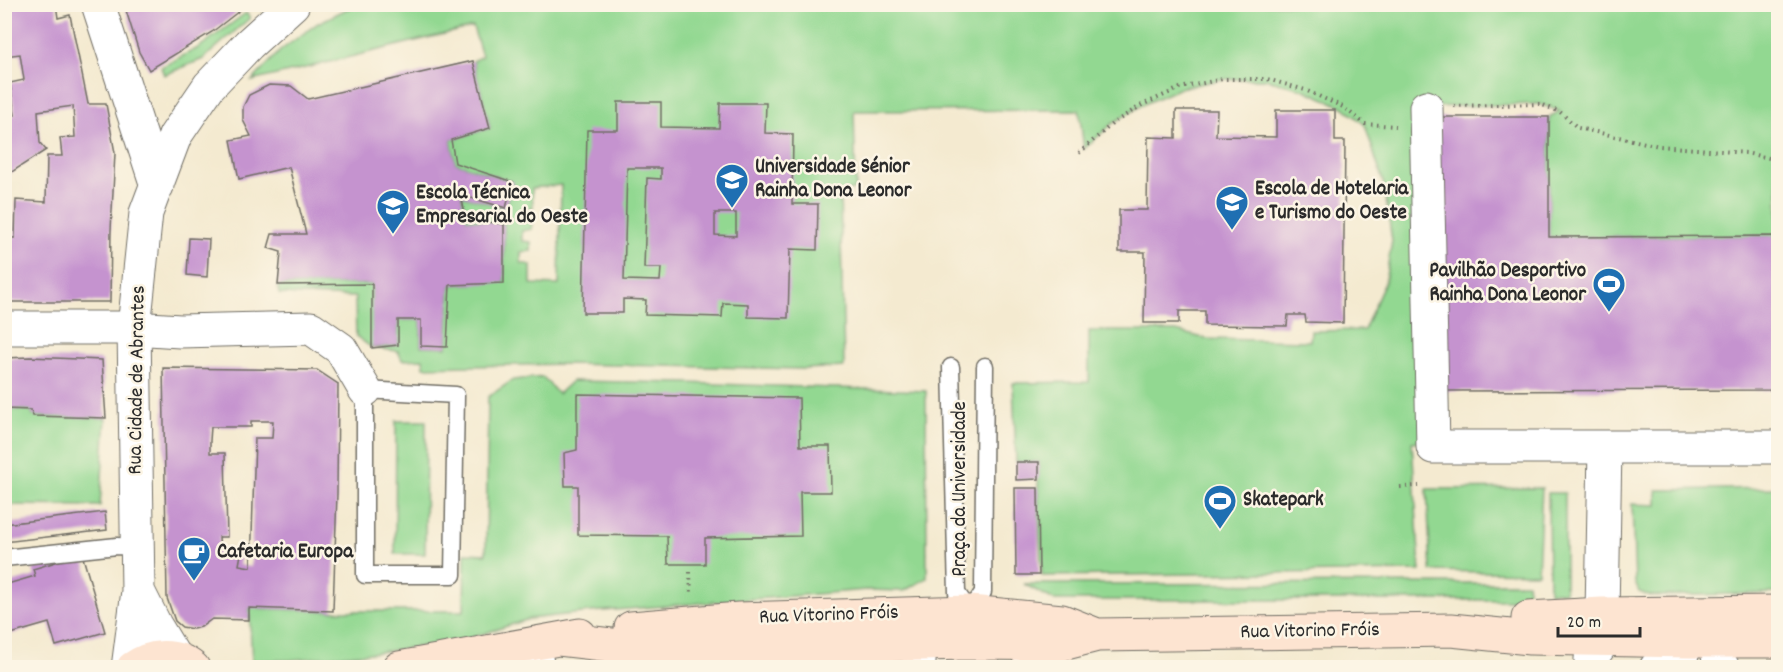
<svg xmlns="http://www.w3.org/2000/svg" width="1783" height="672" font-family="Dekko,sans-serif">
<rect width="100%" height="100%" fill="#fcf5e5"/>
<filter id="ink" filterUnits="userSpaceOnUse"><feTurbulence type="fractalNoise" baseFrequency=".0167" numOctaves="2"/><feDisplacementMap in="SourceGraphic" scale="12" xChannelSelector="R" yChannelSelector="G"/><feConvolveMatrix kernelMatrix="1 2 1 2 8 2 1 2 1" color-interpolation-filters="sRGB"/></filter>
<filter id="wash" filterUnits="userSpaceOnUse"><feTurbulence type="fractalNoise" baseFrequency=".008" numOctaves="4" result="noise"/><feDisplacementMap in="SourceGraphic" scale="24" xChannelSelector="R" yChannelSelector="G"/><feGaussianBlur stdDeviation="1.35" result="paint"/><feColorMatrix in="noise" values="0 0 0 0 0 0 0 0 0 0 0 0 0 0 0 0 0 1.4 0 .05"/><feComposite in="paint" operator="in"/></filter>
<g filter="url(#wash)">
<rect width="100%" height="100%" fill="#f4ead0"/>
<path fill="#92d891" stroke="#5e825e" stroke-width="1.5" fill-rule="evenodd" d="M475 4 1778 5V236L1549 237V117L1560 111 1539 104 1426 107 1422 441 1412 442 1420 571 1042 576 1038 488 1039 462H1016L1013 383 1089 382V331H1176L1207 339 1310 341 1311 331 1364 330 1385 282 1392 241 1384 185 1365 125 1343 107 1305 90 1267 79H1223L1180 88 1142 105 1113 123 1084 149 1079 110 854 111 856 189 840 193 844 367 804 369 568 364 424 367 423 359 402 360 398 351 372 348 356 336 355 297 279 294 278 285 372 284 373 348 398 345V320H421V346L447 347 450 285 504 282V224L466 219 461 195 506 208 513 182 455 163 451 140 490 128 473 61 482 56 473 27 252 81 281 50 318 23 355 5H381L395 12ZM561 185 559 285 531 284V265L521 263V252L531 251V242L522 241V231L532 229 531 220 521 219V210L533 208 532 188Z
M246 13 250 18 203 59 164 75 161 67 198 48Z
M543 377 558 394 572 381 685 383 926 391 927 578 904 591 866 590 590 612 529 619 461 641 372 653 290 660 252 661 249 608 333 611H464L465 553 486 554 488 397 513 380Z
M5 409 31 410 33 416 106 418 100 506 5 505Z
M396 421H426L425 554H395Z
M1542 488 1538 573 1431 571 1427 489Z
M1778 488V593L1651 596 1639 592 1635 582 1632 504 1657 505V490Z
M1548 493H1565V592H1549Z
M1527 583 1529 600H1054L1024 584Z
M736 664 742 667 566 666Z"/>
<g id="blocks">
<path fill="#c593cf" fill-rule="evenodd" d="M4 4H56L58 18 70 15 88 104H106L115 153 111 230 110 302H4V238H15L16 200 46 202 47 156H62L60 138 75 137 73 106 38 111 40 143 46 150 4 177V115H15L10 83 24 80 20 54 5 56Z
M124 4H248L212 32 149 70 139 52Z
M473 61 490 128 451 140 455 163 513 182 506 208 461 195 466 219 504 224V283L450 285 447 347 421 346V320H398V345L372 348V284L278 285 281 252 268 248 272 234H306L289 167 239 179 231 140 251 136 243 120V107L249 95 269 85 291 86 308 99Z
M618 102H661V127L719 128 720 103H766L765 133 793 134 792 204H818L817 250 790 249 788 318 748 317V304L723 303 722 317 645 315 646 300 623 299V313H583L587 130H618ZM627 168H661V179L647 178 644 268H661L660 281 624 280ZM715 213H736V236L715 235Z
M1176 110H1217L1216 136 1276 137V110H1335V141H1345L1343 323 1306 322 1305 315H1288L1287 326 1205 325V311H1179V323H1144L1145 252H1119V210H1147L1148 137 1176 138Z
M1439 117H1549V237L1778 236V390L1439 391Z
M189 238 209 239 207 277 187 275Z
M30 357 102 360 106 418 33 416 31 410 4 409V358Z
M163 368 317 370 338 384 337 493 333 611 249 608V620L212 619 201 627 193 629 182 627 175 621 167 598ZM251 421H273L272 438H255L251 567 239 565 241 554H220L219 537H227L225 453H210V441L211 427H251Z
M577 394 799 398 800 446H830L831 492H800L801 536 705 538V564H668L667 536 578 535V486H565L564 453 577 450Z
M1016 462H1039V479L1016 480Z
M1015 488H1038L1039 575H1016Z
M105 512 107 530 4 542V524Z
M82 554 105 632 56 646 49 623 4 636V585L35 576 33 569Z"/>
</g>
</g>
<g filter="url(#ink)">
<use href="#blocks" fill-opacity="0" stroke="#716e65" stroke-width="1.5"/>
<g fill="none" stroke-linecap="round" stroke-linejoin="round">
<g stroke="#716e65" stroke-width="19">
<path id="service" d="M951 367 957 593 970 612 983 592 985 366
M365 390 456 395 453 575H365Z
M4 558 117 546 137 547"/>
</g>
<g stroke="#716e65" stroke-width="35">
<path id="minor" d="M98 4 157 186
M1426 107 1433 447H1778
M4 328H134L180 331 311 328 341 349 365 390
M138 591 155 625 175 658
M1602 614 1605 447
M1716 641 1719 662 1723 668
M533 644 538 668
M919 644V668
M1030 645 1031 668
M128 668 138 591 134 328 146 213 175 136 209 86 249 44 293 4
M1591 668V658L1604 640
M1656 668 1680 657 1689 641"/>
</g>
<g stroke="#716e65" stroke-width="35">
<path id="secondary" d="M1528 618 1602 614 1778 612
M631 628 739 619 970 612 1062 621 1097 635
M559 639 620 646 693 648 973 643 1062 644 1097 635 1451 630 1530 638 1689 641H1778
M133 668C151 655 175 653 193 668
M399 668 580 635"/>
</g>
<path stroke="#716e65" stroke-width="4" stroke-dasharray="1.5 4.5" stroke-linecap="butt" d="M1454 106 1540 104 1560 112 1578 128 1659 146 1746 153 1778 160
M1079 153 1113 123 1142 105 1180 88 1223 79H1267L1305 90 1343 107 1365 124 1396 126
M1400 487 1419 486
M690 572 691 594"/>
<use href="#service" stroke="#fff" stroke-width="16"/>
<use href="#minor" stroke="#fff" stroke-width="33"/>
<use href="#secondary" stroke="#fde4d1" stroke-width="33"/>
</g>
</g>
<defs>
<g id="school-pin" transform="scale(1.725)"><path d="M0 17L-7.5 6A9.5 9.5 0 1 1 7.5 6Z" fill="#1f6fb2" stroke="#fcf5e5"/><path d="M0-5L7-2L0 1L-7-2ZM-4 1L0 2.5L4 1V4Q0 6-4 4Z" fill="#fff"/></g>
<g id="stadium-pin" transform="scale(1.725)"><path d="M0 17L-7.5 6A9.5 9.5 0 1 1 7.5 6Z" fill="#1f6fb2" stroke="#fcf5e5"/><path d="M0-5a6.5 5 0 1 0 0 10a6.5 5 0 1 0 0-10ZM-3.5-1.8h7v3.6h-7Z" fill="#fff"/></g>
<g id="cafe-pin" transform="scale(1.725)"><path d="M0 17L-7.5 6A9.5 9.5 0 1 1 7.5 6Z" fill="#1f6fb2" stroke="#fcf5e5"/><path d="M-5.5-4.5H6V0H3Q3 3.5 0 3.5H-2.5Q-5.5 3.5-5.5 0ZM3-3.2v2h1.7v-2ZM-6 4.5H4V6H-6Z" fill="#fff"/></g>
</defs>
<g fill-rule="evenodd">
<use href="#school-pin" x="732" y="180"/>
<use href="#school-pin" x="1232" y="202"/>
<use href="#school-pin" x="393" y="206"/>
<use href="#stadium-pin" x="1609" y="284"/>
<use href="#stadium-pin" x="1220" y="501"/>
<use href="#cafe-pin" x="194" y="553"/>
</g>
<g text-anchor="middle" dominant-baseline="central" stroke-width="5" stroke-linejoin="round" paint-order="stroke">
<g font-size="21" font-weight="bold" fill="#2b2b2b" stroke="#fcf5e5" text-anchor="start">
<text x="755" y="168">Universidade Sénior<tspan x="755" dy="24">Rainha Dona Leonor</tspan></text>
<text x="1255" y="190">Escola de Hotelaria<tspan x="1255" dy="24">e Turismo do Oeste</tspan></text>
<text x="416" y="194">Escola Técnica<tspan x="416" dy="24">Empresarial do Oeste</tspan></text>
<text x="1586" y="272" text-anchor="end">Pavilhão Desportivo<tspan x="1586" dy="24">Rainha Dona Leonor</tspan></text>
<text x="1243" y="501">Skatepark</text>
<text x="217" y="553">Cafetaria Europa</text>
</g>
<g font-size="21" fill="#2b2b2b" stroke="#fcf5e5">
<text transform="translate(138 380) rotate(-89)">Rua Cidade de Abrantes</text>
<text transform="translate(961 489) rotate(-90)">Praça da Universidade</text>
<text transform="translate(829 616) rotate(-2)">Rua Vitorino Fróis</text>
<text transform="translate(1310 632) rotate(-1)">Rua Vitorino Fróis</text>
</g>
</g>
<rect width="1783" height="672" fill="none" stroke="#fcf5e5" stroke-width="24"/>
<path d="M1558 627v9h82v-9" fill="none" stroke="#2b2b2b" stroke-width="3"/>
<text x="1567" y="627" font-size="18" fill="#2b2b2b" stroke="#fcf5e5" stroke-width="4.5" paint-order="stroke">20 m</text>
</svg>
